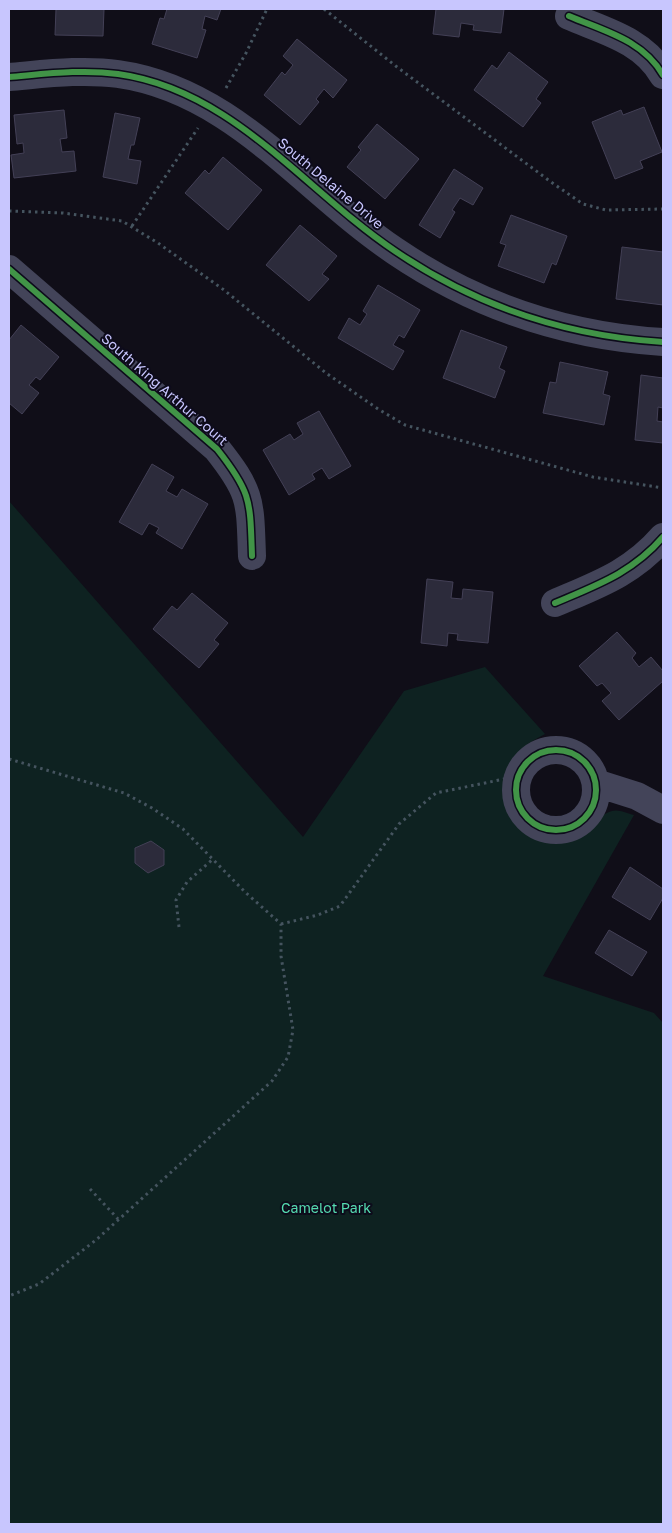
<svg xmlns="http://www.w3.org/2000/svg" width="672" height="1533" font-family="'Golos Text',sans-serif">
<rect width="100%" height="100%" fill="#100e18"/>
<path fill="#0e2221" d="M9 501 303 837 404 691 485 667 545 734C528 743 515 751 508 770 501 786 503 803 512 817 527 841 558 848 582 835 593 829 599 814 612 811 618 809 627 813 634 815L543 976 654 1013 663 1023V1524H9Z"/>
<path fill="#2c2b3b" stroke="#434056" d="M56 9H104L103 36 55 35Z
M167 9H221L217 20 205 16 202 29 206 30 197 58 152 44 160 18 164 19Z
M436 9H504L501 33 473 30 474 25 461 23 459 37 433 34Z
M297 39 347 80 333 98 324 89 316 99 319 102 300 125 264 95 282 72 285 75 293 65 283 56Z
M509 52 548 82 536 99 541 103 523 127 474 90 492 65 497 69Z
M644 107 662 152 640 161 643 168 615 179 592 122 621 110 623 115Z
M64 110 67 138 60 139 62 152 74 151 76 171 14 178 11 155 24 153 23 143 17 144 14 115Z
M115 113 140 118 134 145H131L128 159 141 161 137 184 103 177Z
M377 124 419 159 385 199 347 167 361 150 358 147Z
M223 157 262 190 228 230 185 193 205 170 209 174Z
M454 169 483 188 473 205 460 198 452 210 455 212 440 238 419 225Z
M511 215 567 236 556 265 552 263 544 283 498 266 506 245 500 243Z
M300 225 337 256 322 274 329 279 309 301 266 265Z
M622 247 663 252V305L616 299Z
M378 285 420 310 404 338 399 335 393 345 404 351 393 370 338 338 349 318 360 325 367 314 363 311Z
M21 325 59 357 40 380 36 377 29 385 39 393 22 414 9 403V340Z
M461 330 507 347 499 368 505 371 495 398 443 378Z
M560 362 608 372 603 394 610 396 604 425 543 413 550 382 556 383Z
M641 375 663 378V408L658 407 657 421 663 422V443L635 440Z
M319 411 351 466 329 479 322 468 312 474 315 479 289 495 263 450 290 434 294 440 303 434 297 423Z
M152 464 174 477 166 491 177 497 182 489 208 504 182 549 156 533 159 528 149 523 142 535 119 522Z
M427 579 453 582 451 598 462 599 463 589 493 592 488 643 457 640 458 634 448 633 447 646 421 643Z
M192 593 228 623 214 640 219 644 199 668 153 629 172 606 177 610Z
M617 632 636 653 632 658 639 667 651 657 663 671V681L619 720 602 701 611 693 602 683 597 686 579 666Z
M151 841 164 850V865L148 873 135 863V848Z
M630 867 663 889V898L650 920 612 897Z
M609 930 647 952 632 976 595 953Z"/>
<g fill="none" stroke-linecap="round" stroke-linejoin="round">
<path stroke="#45545f" stroke-width="3" stroke-dasharray="2.5 4" stroke-linecap="butt" d="M324 9 397 67 551 182 583 204 606 210 663 209
M226 88 246 53 267 9
M9 211 63 213 122 221 158 243 224 290 326 373 378 409 405 425 593 477 663 488
M132 226 198 128
M9 759 124 793 152 808 183 829 245 892 281 924V956L293 1030 288 1057 272 1081 96 1240 39 1284 9 1296
M281 924 318 915 340 906 399 824 436 793 519 776
M179 927 176 900 187 882 213 859
M90 1189 118 1219"/>
<path stroke="#434459" stroke-width="28" d="M569 16C604 31 643 40 663 75
M9 77C45 74 82 69 118 74 233 90 304 190 395 251 476 306 565 336 663 342
M9 269 217 449C252 493 250 501 252 556
M555 603C597 585 632 573 663 537
M516 790a40 40 0 1 1 80 0a40 40 0 1 1-80 0Z
M596 783 637 796 663 810"/>
<g stroke="#0d0b1b" stroke-width="9">
<path id="cycleway" d="M569 16C604 31 643 40 663 75
M9 77C45 74 82 69 118 74 233 90 304 190 395 251 476 306 565 336 663 342
M9 269 217 449C252 493 250 501 252 556
M555 603C597 585 632 573 663 537
M516 790a40 40 0 1 1 80 0a40 40 0 1 1-80 0Z"/>
</g>
<use href="#cycleway" stroke="#419447" stroke-width="6"/>
</g>
<g text-anchor="middle" dominant-baseline="central" stroke-width="4" stroke-linejoin="round" paint-order="stroke">
<g font-size="14" fill="#c8c6fe" stroke="#0d0b1b">
<text transform="translate(331 183) rotate(40)">South Delaine Drive</text>
<text transform="translate(165 389) rotate(41)">South King Arthur Court</text>
</g>
<g font-size="14" fill="#55dbb0" stroke="#0d0b1b">
<text x="326" y="1207">Camelot Park</text>
</g>
</g>
<rect width="672" height="1533" fill="none" stroke="#c8c6fe" stroke-width="20"/>
</svg>
